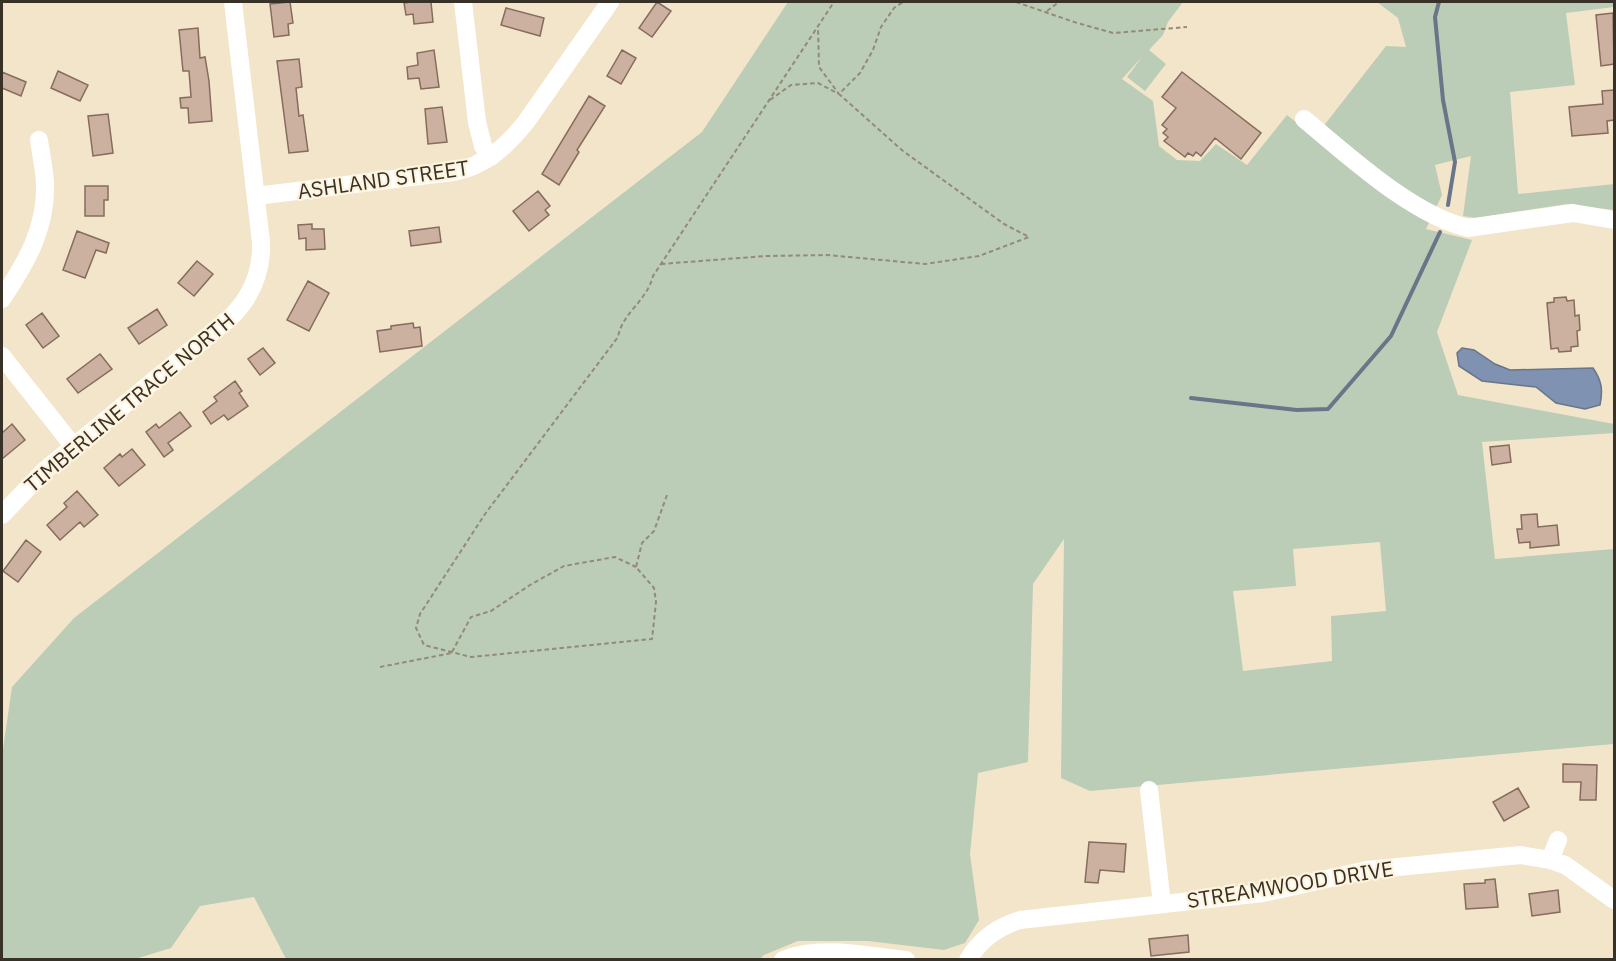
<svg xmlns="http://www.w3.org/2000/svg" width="1616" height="961" font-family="'IBM Plex Sans',sans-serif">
<rect width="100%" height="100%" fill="#f3e5ca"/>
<path fill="#bbcdb6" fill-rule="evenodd" d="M788 2H1183L1168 22 1163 35 1149 50 1166 64 1145 91 1127 77 1142 57 1122 79 1153 101 1159 146 1177 160 1200 161 1216 144 1247 165 1287 115 1315 137 1386 46 1406 47 1398 18 1377 2H1614V7L1566 13 1575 85 1510 92 1518 194 1614 184V210L1567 204 1476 218 1463 216 1471 156 1435 165 1442 195 1426 229 1472 240 1437 332 1458 395 1614 424V433L1482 442 1495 559 1614 549V744L1090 791 1061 778 1064 539 1033 584 1028 762 978 773 970 854 979 920 965 943 944 950 868 941H798L764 955 759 960 286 959 254 897 200 906 171 948 135 959 2 958V756L12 687 74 618 702 132ZM1380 542 1386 611 1331 616 1332 661 1243 671 1233 591 1296 586 1293 549Z"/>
<path fill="#7f92b2" stroke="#697588" stroke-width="1.5" d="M1462 348 1474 350 1495 364 1510 370 1593 368C1602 381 1603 390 1600 405L1585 409 1556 403 1536 387 1482 381 1459 366 1457 353Z"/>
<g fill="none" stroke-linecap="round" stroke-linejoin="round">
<path stroke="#697588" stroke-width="4" d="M1439 2 1435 17 1443 100 1455 162 1448 205
M1191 398 1297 410 1328 409 1391 336 1440 232"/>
</g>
<path fill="#ccb1a1" stroke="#856c5e" stroke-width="1.5" d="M290 2 293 23 288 24 289 35 274 37 270 4Z
M411 2H431L433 22 414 24 413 14 406 15 404 3Z
M657 2 671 11 652 37 639 28Z
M506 8 544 18 540 36 501 25Z
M1613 13 1614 64 1601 66 1596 15Z
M198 28 200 58 205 57 209 81 212 121 189 123 188 108H181L180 98 191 97 189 71H183L179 30Z
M434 50 439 87 421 89 419 78 408 79 407 67 418 65 417 53Z
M622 50 636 58 621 84 607 76Z
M299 59 302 87 296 88 299 116 303 115 308 151 289 153 277 61Z
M58 71 88 85 80 101 51 88Z
M2 72 26 82 21 96 2 88Z
M1182 72 1261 133 1241 159 1215 138 1201 156 1196 152 1193 156 1188 153 1185 157 1164 141 1168 137 1163 133 1167 129 1162 125 1176 108 1162 97Z
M1614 90V120L1607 121 1608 133 1572 136 1569 107 1603 104 1602 91Z
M589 96 605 106 577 150 579 152 559 185 542 174Z
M442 107 447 142 428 144 425 109Z
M108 114 113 153 93 156 88 116Z
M85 186H108V200H104V216H85Z
M538 191 550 206 545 210 549 215 529 231 513 211Z
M312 224V229H324L325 249 306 250V238L299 239 298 225Z
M439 227 441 242 411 246 409 231Z
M77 231 109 243 106 253 96 250 85 278 63 270Z
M197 261 213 274 194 296 178 283Z
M308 281 329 293 309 331 287 320Z
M1566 297 1567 301 1574 300 1575 316 1579 315 1580 330 1577 331 1578 346 1571 347V351L1559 352 1558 348 1551 349 1547 303 1554 302V298Z
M157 309 167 325 139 344 128 328Z
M42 313 59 336 43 348 26 325Z
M413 323 414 328 420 327 422 346 380 352 377 331 391 329V326Z
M263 348 275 363 260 375 248 359Z
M100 354 112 369 78 393 67 379Z
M235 381 242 391 239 393 248 406 228 420 224 415 211 424 203 412 217 401 214 397Z
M180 412 191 426 168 443 173 450 164 457 146 432 156 424 159 428Z
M12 424 25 440 2 459V433Z
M1509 445 1511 462 1492 465 1490 447Z
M132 449 145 465 119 486 104 468 120 454 122 457Z
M77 491 98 515 84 527 80 522 60 540 47 525 67 507 64 503Z
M1537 514 1538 527 1557 525 1559 545 1530 548V542L1519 543 1517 529H1522L1521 515Z
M26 540 41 552 18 582 3 571Z
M1563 764 1597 765 1596 800H1580L1581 782H1563Z
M1518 788 1529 807 1504 821 1493 802Z
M1089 842 1126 844 1124 872 1100 870 1098 883 1085 882Z
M1495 879 1498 907 1466 909 1464 884 1485 883V880Z
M1558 890 1560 912 1532 916 1529 894Z
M1188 935 1189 952 1151 956 1149 939Z"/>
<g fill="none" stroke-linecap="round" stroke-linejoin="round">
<path stroke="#948a78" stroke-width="2" stroke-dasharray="4.5 3" stroke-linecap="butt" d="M1016 2 1074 22 1113 33 1187 27
M1047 11 1059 2
M770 100 791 85 818 83 839 94 819 67 818 26
M661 264 766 256 827 255 925 264 979 256 1029 237 1004 224 903 151 839 94 860 73 873 50 881 27 894 8 903 2
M667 495 654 531 642 543 636 567 654 588 656 602 652 639 471 657 424 645 416 628 420 614 485 514 618 337C622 313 647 301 653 276L834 2
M452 652 471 617 491 611 530 585 564 566 615 557 636 567
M380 667 452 653"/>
<path stroke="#fff" stroke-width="18" d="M463 2 477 122 483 146 491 157
M1304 119C1349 156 1412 215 1468 228L1573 213 1614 220
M256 196 453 172C485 166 506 147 526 122L610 2
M2 299C26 263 47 228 45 182 44 168 41 154 39 140
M2 356 74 447
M2 515 44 471 231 317C252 296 262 271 261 242L233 2
M1149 790 1162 904
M1550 860 1558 840
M783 960C821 945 866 956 906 960
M968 960C980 939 997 927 1020 920L1263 893 1367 870 1521 855 1550 860 1565 865 1614 900"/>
</g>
<g text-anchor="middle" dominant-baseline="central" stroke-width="4.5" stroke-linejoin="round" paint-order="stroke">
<g font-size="21" fill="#373127" stroke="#fef3dd">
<text transform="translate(383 179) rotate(-8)">ASHLAND STREET</text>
<text transform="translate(129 402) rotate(-40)">TIMBERLINE TRACE NORTH</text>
<text transform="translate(1290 884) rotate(-9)">STREAMWOOD DRIVE</text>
</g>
</g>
<rect width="1616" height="961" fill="none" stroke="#373127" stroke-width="6"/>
</svg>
